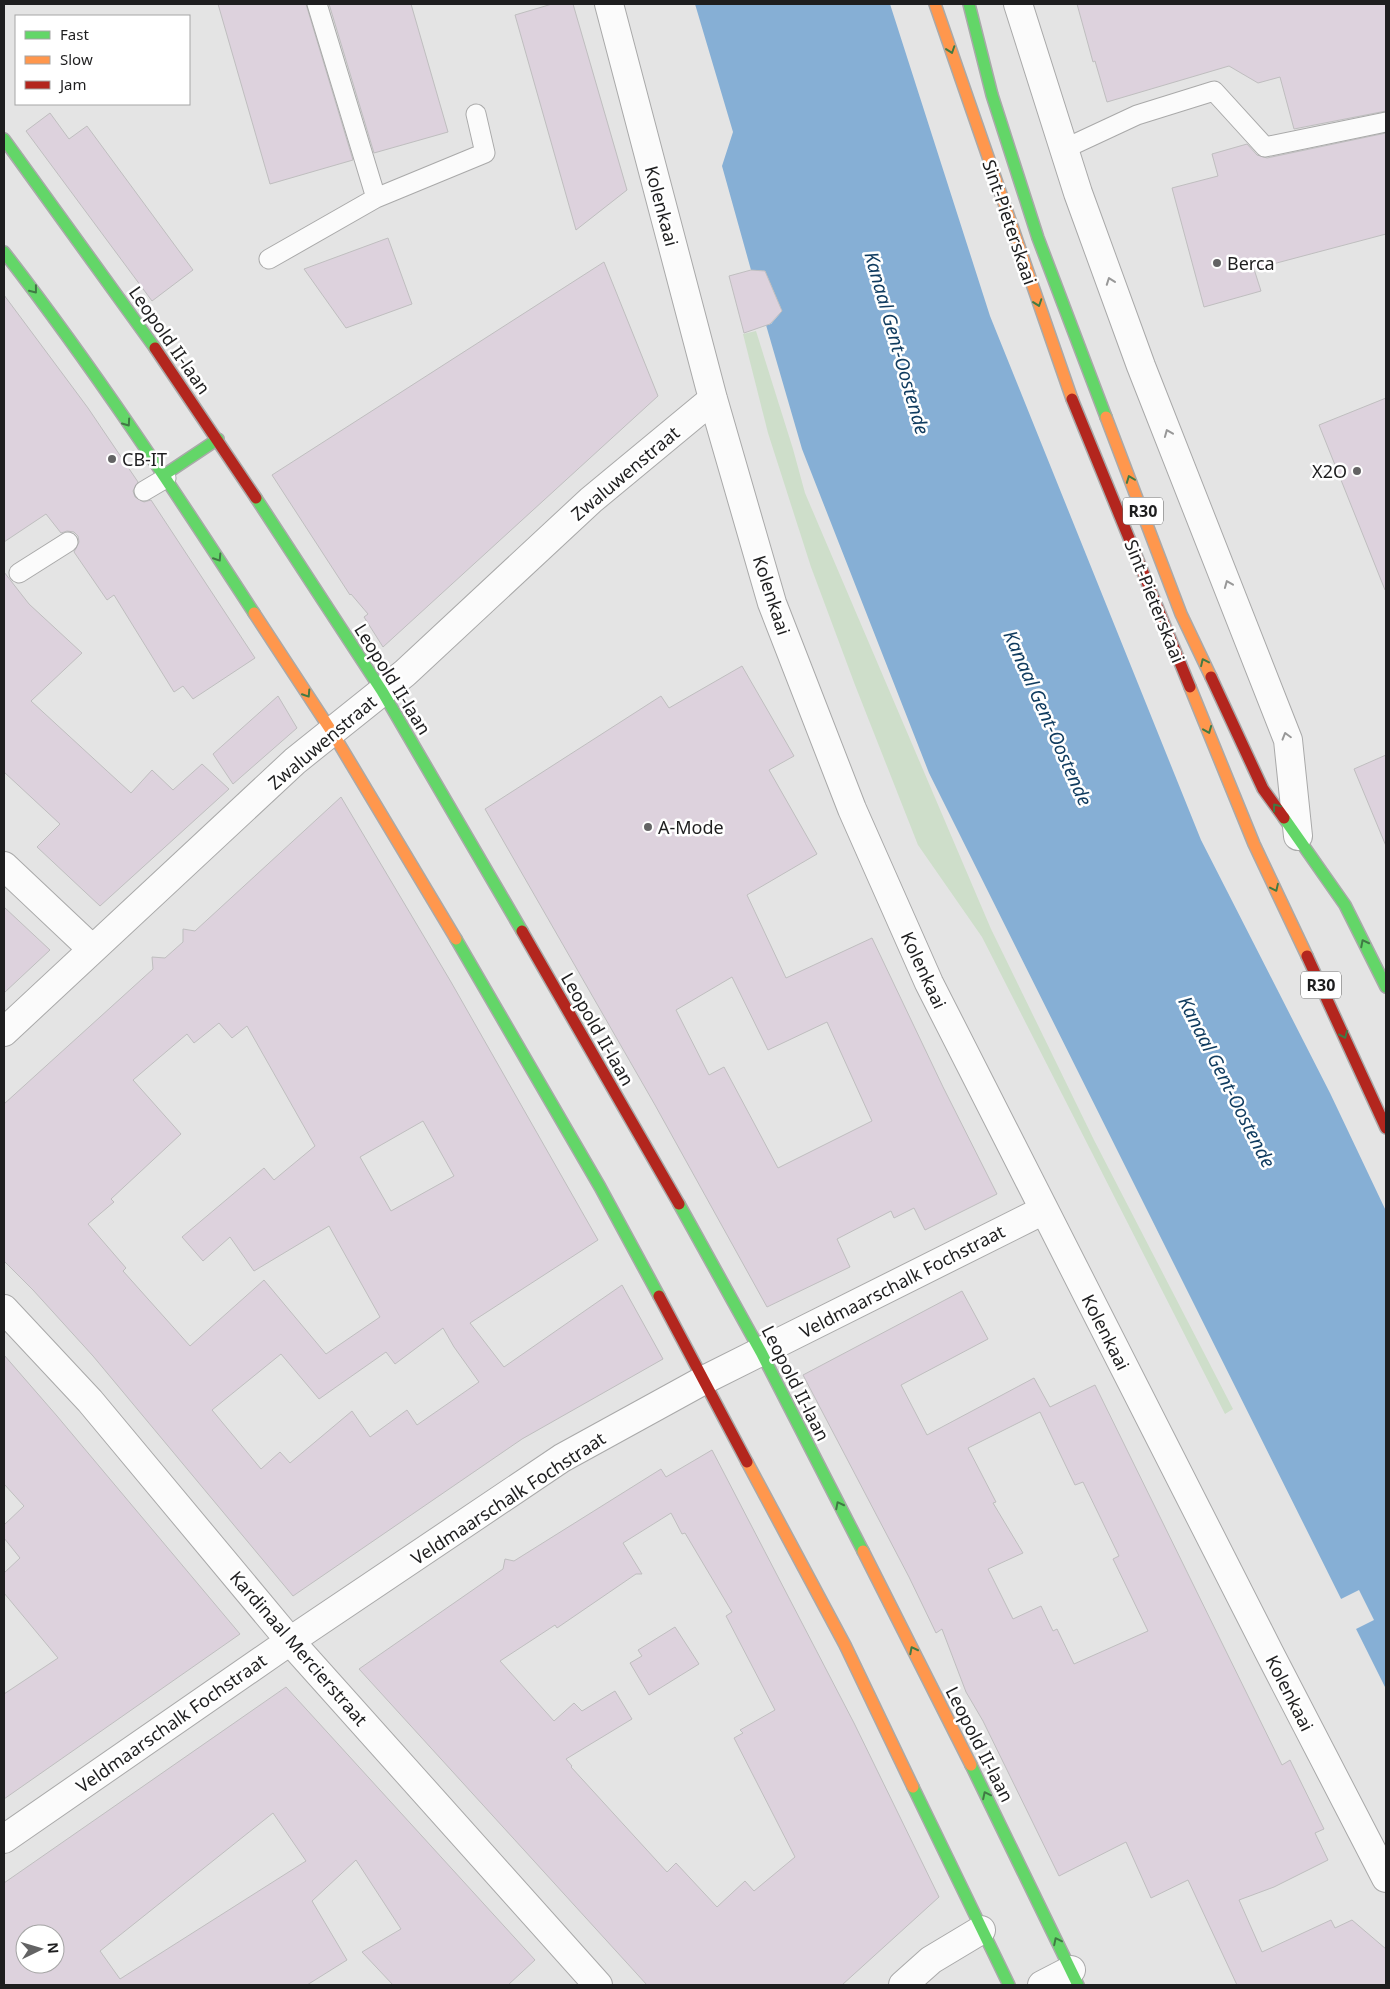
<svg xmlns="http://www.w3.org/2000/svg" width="1390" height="1989" font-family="'Noto Sans',sans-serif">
<rect width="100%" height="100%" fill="#e4e4e4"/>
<path fill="#cedeca" d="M756 331 793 449 805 493 991 929 1094 1140 1233 1409 1225 1414 982 937 918 845 855 685 811 567 768 433 743 334Z"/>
<path fill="#86afd5" d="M695 4H890L990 316 1201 840 1330 1093 1386 1211V1689L929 773 802 449 766 325 771 324 782 311 765 271 751 270 722 166 733 132Z"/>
<path fill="#e4e4e4" d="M1359 1590 1374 1620 1354 1630 1339 1600Z"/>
<path fill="#ddd2dd" stroke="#bfbebf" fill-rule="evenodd" d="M218 4H306L353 160 270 184Z
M329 4H411L448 132 374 153Z
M552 4H573L627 190 576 230 515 15Z
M1077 4H1386V111L1294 129 1280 77 1258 83 1229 66 1107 102 1095 61 1093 62Z
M50 113 69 139 87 126 193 270 152 301 26 131Z
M1386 133V234L1254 269 1261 291 1204 307 1172 188 1218 176 1212 154 1247 144 1257 155 1267 158Z
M388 238 412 304 346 328 304 269Z
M604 262 658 396 383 647 364 617 368 614 351 594 350 595 272 475Z
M751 270 765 271 782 311 770 324 744 333 729 276Z
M4 295 88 408 138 482 133 491 135 497 144 502 151 500 255 658 193 699 183 686 174 692 114 595 107 600 74 552 79 542 78 536 74 532 67 531 61 533 46 514 4 542Z
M1386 398V589L1385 590 1319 425Z
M4 572 29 604 82 653 31 701 131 793 152 770 173 790 202 764 229 789 100 906 37 847 60 824 4 772Z
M742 666 794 756 769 770 817 854 747 895 786 978 872 938 943 1087 997 1194 925 1230 914 1208 894 1218 891 1211 837 1239 850 1267 767 1307 655 1105 485 809 661 696 669 708ZM732 977 768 1050 827 1022 872 1121 778 1168 724 1067 709 1075 676 1010Z
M278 696 297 728 233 784 213 754Z
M1386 755V846L1354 769Z
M341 797 451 982 598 1240 470 1323 504 1367 622 1285 663 1359 522 1439 293 1596 93 1356 33 1290 4 1261V1104L153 969 152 957 165 958 183 942V929L195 931ZM219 1023 232 1038 247 1026 315 1146 274 1180 264 1168 182 1237 203 1261 230 1237 254 1271 329 1226 380 1317 326 1354 264 1280 190 1346 123 1271 126 1268 88 1224 114 1202 111 1199 181 1134 133 1080 187 1034 194 1043ZM423 1121 454 1176 391 1211 360 1157ZM443 1328 454 1347 479 1382 417 1425 407 1410 370 1437 352 1411 290 1463 280 1452 261 1469 212 1410 281 1354 319 1399 386 1352 395 1364Z
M4 907 50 950 4 993Z
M962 1291 988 1339 901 1385 927 1435 1034 1378 1050 1407 1095 1385 1282 1765 1290 1760 1324 1829 1315 1833 1328 1860 1274 1887 1239 1900 1262 1952 1331 1920 1335 1928 1352 1920 1386 1949V1985H1237L1188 1880 1151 1898 1126 1842 1059 1876 983 1721 966 1692 942 1629 936 1633 909 1577 803 1375ZM1040 1412 1075 1485 1083 1482 1119 1556 1113 1559 1148 1631 1074 1664 1057 1629 1053 1631 1041 1606 1013 1619 988 1569 1023 1553 993 1503 996 1502 968 1448Z
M4 1355 57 1416 240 1634 4 1799V1694L58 1658 4 1593V1573L20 1558 4 1538V1525L24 1506 4 1484Z
M712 1450 854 1723 939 1897 842 1985H647L359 1669 503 1569 505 1559 514 1561 661 1469 666 1477ZM671 1513 682 1534 685 1533 732 1612 726 1616 775 1710 740 1730 743 1733 734 1738 795 1857 754 1891 745 1881 717 1907 676 1863 667 1872 571 1767 572 1766 566 1759 632 1719 615 1691 582 1711 574 1703 554 1721 500 1661 555 1625 557 1628 636 1574H642L623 1543Z
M675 1627 699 1664 649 1695 630 1663 642 1656 638 1650Z
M286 1687 535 1960 508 1985H393L362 1952 401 1929 356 1860 312 1901 347 1960 307 1985H4V1883ZM273 1813 306 1861 120 1979 100 1951ZM25 1934H55V1964H25Z"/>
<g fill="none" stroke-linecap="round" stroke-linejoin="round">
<g stroke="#a9a9a9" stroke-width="21">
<path id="lane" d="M317 4 376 198
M1064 149 1137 115 1214 91 1265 147 1386 122
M269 259 376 198 485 153 476 114
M144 491 166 478
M19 573 68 542"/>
</g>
<g stroke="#a9a9a9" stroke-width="30">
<path id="street" d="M609 4 713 399 772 603 852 809 929 983 1269 1652 1386 1878
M1018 4 1078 193 1141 366 1288 740 1298 836
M4 866 92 949
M4 1032 295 761 405 673 591 500 713 399
M4 1309 90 1401 290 1641 598 1985
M4 1839 290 1641 562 1458 704 1380 1044 1210
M903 1985 931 1960 981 1930
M1042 1985 1071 1970"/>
</g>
<g stroke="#a9a9a9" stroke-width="14">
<path id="fast" d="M969 4 992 95 1038 238 1106 417
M4 139 155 348
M4 252C94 368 174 490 254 613
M164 475 218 439
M256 498 382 691 522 931
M1284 818 1345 905 1386 987
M456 939 600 1187 659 1296
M679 1204 761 1352 863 1551
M971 1765 1078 1985
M913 1787 1009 1985"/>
</g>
<g stroke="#a9a9a9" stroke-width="14">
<path id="slow" d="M935 4 1072 399
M1106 417 1181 614 1211 677
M254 613 332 732 456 939
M1190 687 1254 844 1307 956
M747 1462 845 1645 913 1787
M863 1551 971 1765"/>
</g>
<g stroke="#a9a9a9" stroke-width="14">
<path id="jam" d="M155 348 256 498
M1072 399 1190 687
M1211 677 1263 789 1284 818
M522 931 679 1204
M1307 956 1386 1128
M659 1296 747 1462"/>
</g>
<use href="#lane" stroke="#fbfbfb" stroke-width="19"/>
<use href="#street" stroke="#fbfbfb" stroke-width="28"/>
<use href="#fast" stroke="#63d668" stroke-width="11"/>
<use href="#slow" stroke="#ff974d" stroke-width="11"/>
<use href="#jam" stroke="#b3261e" stroke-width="11"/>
</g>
<defs><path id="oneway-chevron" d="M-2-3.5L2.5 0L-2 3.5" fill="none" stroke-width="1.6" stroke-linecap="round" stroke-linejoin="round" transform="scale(1.25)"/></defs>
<g stroke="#407a44">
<use href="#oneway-chevron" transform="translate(951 50) rotate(71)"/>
<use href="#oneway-chevron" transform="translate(34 290) rotate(52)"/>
<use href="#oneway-chevron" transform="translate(1038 303) rotate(71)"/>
<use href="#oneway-chevron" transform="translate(127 423) rotate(55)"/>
<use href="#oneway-chevron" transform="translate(1130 479) rotate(-111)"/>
<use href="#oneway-chevron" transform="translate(218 558) rotate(57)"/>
<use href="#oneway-chevron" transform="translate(1204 662) rotate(-115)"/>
<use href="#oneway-chevron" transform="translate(307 694) rotate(57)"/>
<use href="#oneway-chevron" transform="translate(1208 730) rotate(68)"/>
<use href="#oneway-chevron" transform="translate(1276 807) rotate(-127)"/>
<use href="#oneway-chevron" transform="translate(1275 888) rotate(65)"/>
<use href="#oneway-chevron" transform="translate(1364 943) rotate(-117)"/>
<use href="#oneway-chevron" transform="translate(1344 1035) rotate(66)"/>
<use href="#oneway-chevron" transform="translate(839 1505) rotate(-117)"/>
<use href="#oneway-chevron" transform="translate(913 1650) rotate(-117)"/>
<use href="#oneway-chevron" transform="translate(986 1795) rotate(-116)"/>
<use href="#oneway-chevron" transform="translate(1057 1941) rotate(-116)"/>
</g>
<g stroke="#989898">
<use href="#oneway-chevron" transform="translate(1110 281) rotate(-110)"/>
<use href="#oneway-chevron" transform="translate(1168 433) rotate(-112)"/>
<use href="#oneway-chevron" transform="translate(1228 584) rotate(-112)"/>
<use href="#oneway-chevron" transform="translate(1286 736) rotate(-106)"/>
</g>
<g fill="#636364" stroke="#fff" stroke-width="2">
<circle cx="1217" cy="263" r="5"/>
<circle cx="112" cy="459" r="5"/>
<circle cx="1357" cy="471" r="5"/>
<circle cx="648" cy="827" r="5"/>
</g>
<g text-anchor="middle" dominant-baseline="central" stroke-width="5" stroke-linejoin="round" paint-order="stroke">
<g fill="#fff" stroke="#626262" stroke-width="1">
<rect x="1123" y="497.5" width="40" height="27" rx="4"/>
<rect x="1301" y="971.5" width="40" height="27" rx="4"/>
</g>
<g font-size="16" font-weight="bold" fill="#1e1e1f">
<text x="1143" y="511">R30</text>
<text x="1321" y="985">R30</text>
</g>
<g font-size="18" fill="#1e1e1f" stroke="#fff">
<text transform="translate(662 206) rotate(75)">Kolenkaai</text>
<text transform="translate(1010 222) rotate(71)">Sint-Pieterskaai</text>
<text transform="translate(170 340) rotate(55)">Leopold II-laan</text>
<text transform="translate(625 473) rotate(-40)">Zwaluwenstraat</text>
<text transform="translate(772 595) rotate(72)">Kolenkaai</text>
<text transform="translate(1155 601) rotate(68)">Sint-Pieterskaai</text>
<text transform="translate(393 679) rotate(58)">Leopold II-laan</text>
<text transform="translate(322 742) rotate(-40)">Zwaluwenstraat</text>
<text transform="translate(924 970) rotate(65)">Kolenkaai</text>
<text transform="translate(598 1029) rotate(60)">Leopold II-laan</text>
<text transform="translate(902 1281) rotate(-27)">Veldmaarschalk Fochstraat</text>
<text transform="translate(1106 1332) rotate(63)">Kolenkaai</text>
<text transform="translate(796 1383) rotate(63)">Leopold II-laan</text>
<text transform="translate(508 1498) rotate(-33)">Veldmaarschalk Fochstraat</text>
<text transform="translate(299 1648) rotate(49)">Kardinaal Mercierstraat</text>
<text transform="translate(1290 1693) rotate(63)">Kolenkaai</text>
<text transform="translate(171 1723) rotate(-35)">Veldmaarschalk Fochstraat</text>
<text transform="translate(980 1744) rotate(63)">Leopold II-laan</text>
</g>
<g font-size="18" fill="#1e1e1f" stroke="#fff" text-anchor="start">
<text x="1227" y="263">Berca</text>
<text x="122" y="459">CB-IT</text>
<text x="1347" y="471" text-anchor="end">X2O</text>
<text x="658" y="827">A-Mode</text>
</g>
<g font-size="19" font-style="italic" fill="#0f3b5f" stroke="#fff">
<text transform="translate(897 343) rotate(74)">Kanaal Gent-Oostende</text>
<text transform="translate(1048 718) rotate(66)">Kanaal Gent-Oostende</text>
<text transform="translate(1227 1082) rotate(63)">Kanaal Gent-Oostende</text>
</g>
</g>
<rect width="1390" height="1989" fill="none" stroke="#1e1e1f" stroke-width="10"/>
<rect x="15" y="15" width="175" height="90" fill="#ffffff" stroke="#a5a5a5"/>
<rect x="25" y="31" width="25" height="8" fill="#63d668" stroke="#a5a5a5"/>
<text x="60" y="40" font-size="15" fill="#1e1e1f">Fast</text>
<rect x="25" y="56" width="25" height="8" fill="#ff974d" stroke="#a5a5a5"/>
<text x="60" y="65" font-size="15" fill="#1e1e1f">Slow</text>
<rect x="25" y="81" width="25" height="8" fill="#b3261e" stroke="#a5a5a5"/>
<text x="60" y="90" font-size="15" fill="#1e1e1f">Jam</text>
<g transform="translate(40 1949) rotate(85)"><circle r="24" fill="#ffffff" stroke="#a5a5a5"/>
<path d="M0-4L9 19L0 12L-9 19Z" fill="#636364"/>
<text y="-8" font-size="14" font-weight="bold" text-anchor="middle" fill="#1e1e1f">N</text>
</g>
</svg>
